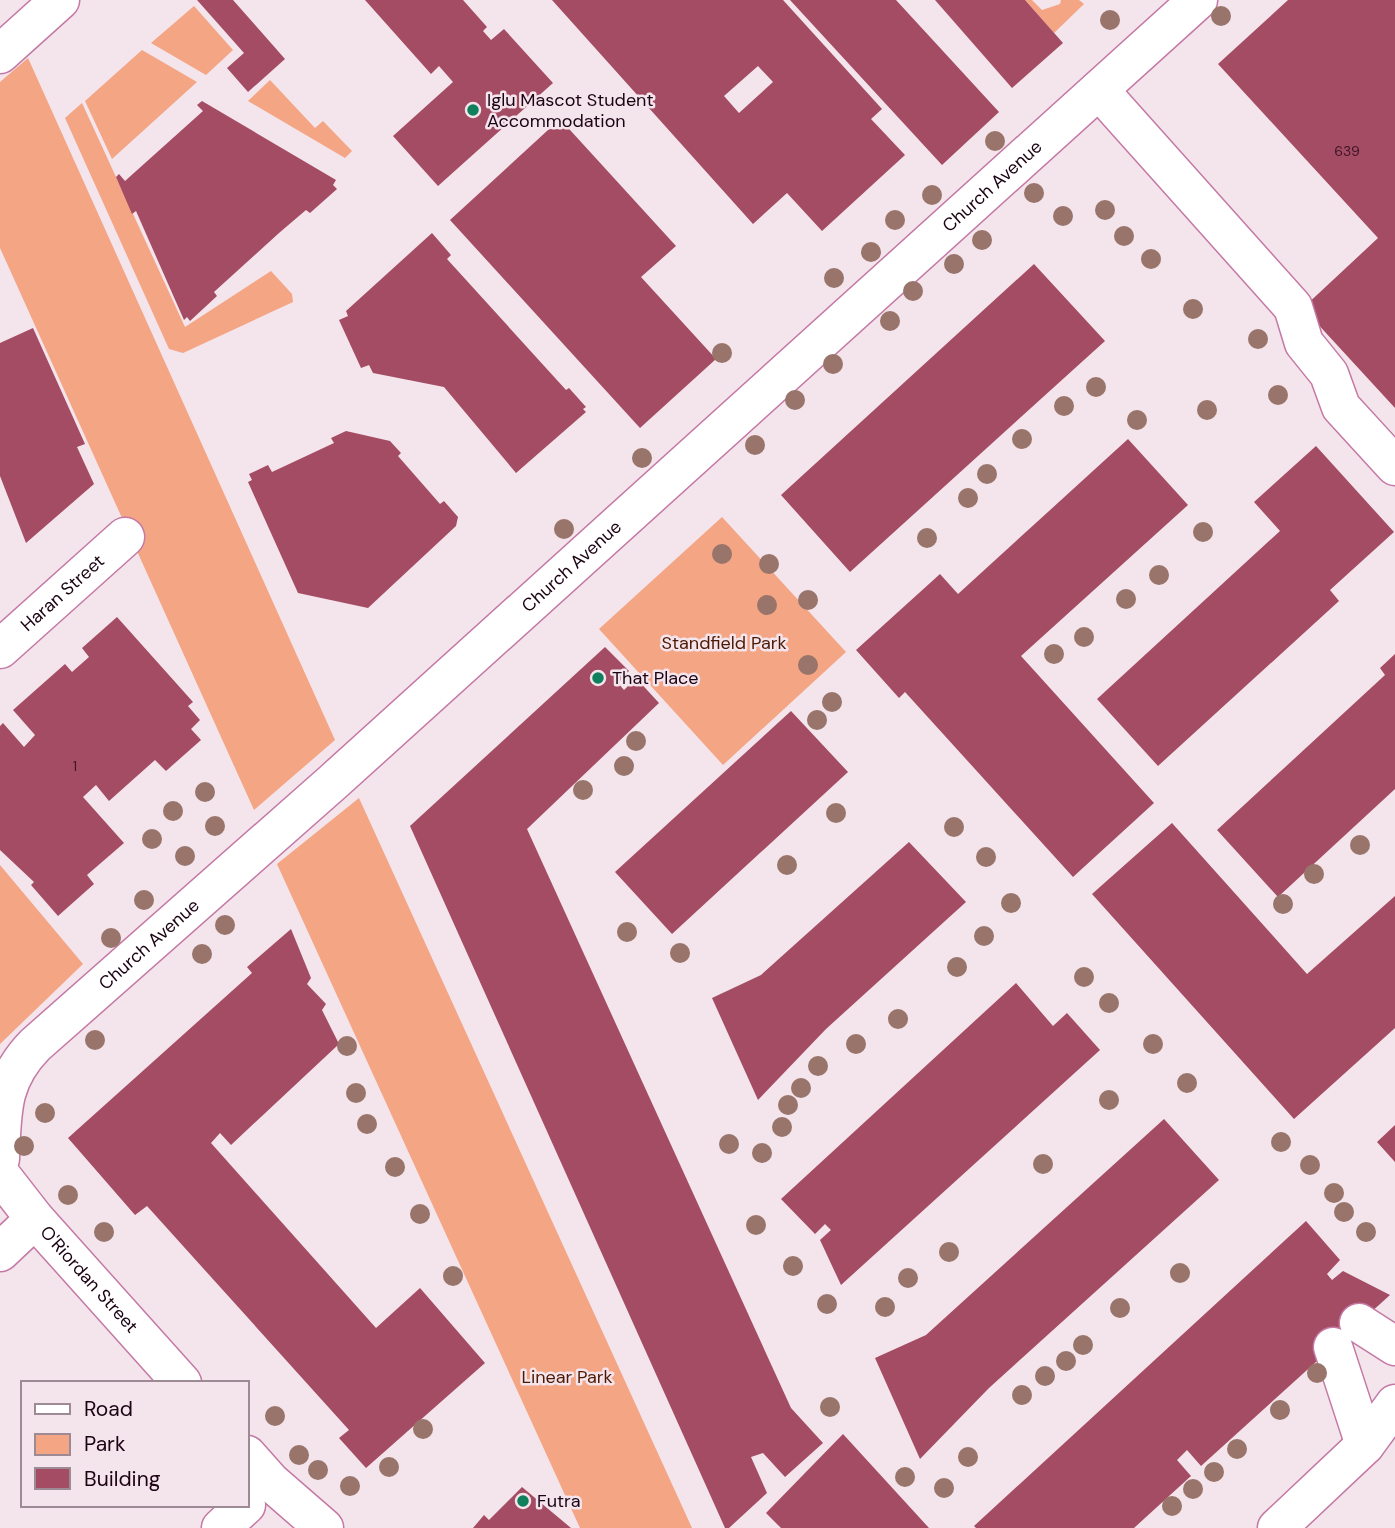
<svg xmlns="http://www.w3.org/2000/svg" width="1395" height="1528" font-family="'DM Sans',sans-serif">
<rect width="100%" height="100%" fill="#f4e4ec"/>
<path fill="#f3a584" d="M1025 0H1032L1042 10 1060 4 1061 0H1079L1084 4 1054 33Z
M194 6 233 50 206 75 151 43Z
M142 50 197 82 112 159 85 101Z
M28 58 335 740 254 810 0 248V82Z
M270 80 315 128 323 121 352 151 345 158 248 101Z
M82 103 185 327 271 271 292 294 293 302 183 353 169 349 65 118Z
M722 517 846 652 723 765 599 629Z
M359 798 692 1528H580L277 864Z
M0 865 83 964 0 1044Z"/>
<path fill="#a44c64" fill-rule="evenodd" d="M197 0H233L285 59 248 92 227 68 244 53Z
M365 0H463L487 27 483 31 491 40 504 29 553 83 438 186 393 136 453 82 439 66 431 74Z
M552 0H783L882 109 871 119 905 155 822 231 787 193 753 224ZM758 66 773 82 739 113 724 96Z
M790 0H896L999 112 942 165Z
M935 0H1025L1063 43 1012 88Z
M1288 0H1395V408L1303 308 1378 238 1218 64Z
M202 101 336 180 333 185 337 189 310 213 306 210 279 233 214 292 217 296 190 321 187 317 184 320 136 211 132 214 116 177 119 174 125 181 203 111 197 105Z
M560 119 676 246 641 277 716 359 640 428 450 220Z
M432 233 451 255 447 259 566 390 569 388 586 407 583 409 586 412 516 473 444 387 373 373 369 365 361 368 339 320 348 316 346 311Z
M1034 264 1105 341 850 572 781 495Z
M33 328 85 444 77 447 94 484 26 543 0 476V343Z
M346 431 390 441 401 453 398 456 440 504 444 501 458 517 456 526 368 608 298 593 248 482 252 480 249 474 268 465 272 472 334 443 331 438Z
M1128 439 1188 505 1021 656 1154 803 1073 877 905 692 899 698 856 650 940 574 958 594Z
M1316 446 1394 532 1330 590 1339 601 1158 766 1097 699 1280 531 1254 502Z
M117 617 193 702 188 706 200 720 191 729 201 740 166 771 155 760 109 801 96 785 83 797 124 843 87 875 94 884 58 916 31 885 34 882 0 850V726L3 723 24 747 35 735 13 710 65 664 72 672 89 657 82 648Z
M605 647 629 671 618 683 624 690 636 678 659 703 527 829 791 1408 823 1443 785 1477 763 1453 751 1457 767 1493 729 1528H725L410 826Z
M1395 654V789L1278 897 1217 830 1385 675 1380 668Z
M791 711 848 772 672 934 615 872Z
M1172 823 1307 974 1395 896V1028L1294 1119 1092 894Z
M909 842 966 902 826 1029 758 1100 712 998 761 975Z
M291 929 311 978 307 984 326 1004 322 1010 339 1044 231 1145 220 1133 211 1143 376 1328 420 1288 485 1363 366 1468 339 1438 349 1430 147 1206 135 1215 68 1138 252 973 247 967Z
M1016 983 1053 1026 1067 1013 1100 1050 841 1285 820 1240 831 1230 825 1224 815 1234 781 1199Z
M1164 1119 1219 1180 989 1388 920 1459 875 1358 926 1335Z
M1395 1125V1162L1377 1142Z
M1306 1221 1340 1260 1327 1274 1332 1280 1343 1271 1390 1295 1201 1466 1187 1450 1177 1460 1191 1476 1134 1528H976L974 1526Z
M843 1434 929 1528H781L766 1513Z
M522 1487 571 1528H473L484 1515 489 1520Z"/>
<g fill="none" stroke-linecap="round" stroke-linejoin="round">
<g stroke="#c479a5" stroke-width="41">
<g id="minor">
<path d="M0 54 60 0"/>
<path d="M1099 90 1293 307 1304 343 1329 374 1341 407 1395 466"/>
<path id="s1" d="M0 649 125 537"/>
<path id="s2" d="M0 1159C2 1112 0 1081 35 1045L333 782 1198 0"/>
<path d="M0 1252 35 1219"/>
<path d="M1359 1323 1395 1346"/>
<path d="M1333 1347 1365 1445"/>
<path d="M221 1528 246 1505"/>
</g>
</g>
<g stroke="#c479a5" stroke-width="41">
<g id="major">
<path id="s3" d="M0 1174 35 1219 182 1383"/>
<path d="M247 1455 271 1482 324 1528"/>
<path d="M1277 1528 1365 1445 1395 1404"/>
</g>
</g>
<use href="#minor" stroke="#fff" stroke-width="38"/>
<use href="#major" stroke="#fff" stroke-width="38"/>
</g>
<g fill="#98746a">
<circle cx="1221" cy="16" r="10"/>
<circle cx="1110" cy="20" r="10"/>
<circle cx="995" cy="141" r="10"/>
<circle cx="1034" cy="193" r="10"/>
<circle cx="932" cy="195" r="10"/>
<circle cx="1105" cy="210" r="10"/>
<circle cx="1063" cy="216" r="10"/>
<circle cx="895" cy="220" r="10"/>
<circle cx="1124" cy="236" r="10"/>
<circle cx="982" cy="240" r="10"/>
<circle cx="871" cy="252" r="10"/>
<circle cx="1151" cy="259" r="10"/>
<circle cx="954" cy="264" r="10"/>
<circle cx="834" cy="278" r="10"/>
<circle cx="913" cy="291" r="10"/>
<circle cx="1193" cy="309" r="10"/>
<circle cx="890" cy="321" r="10"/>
<circle cx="1258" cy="339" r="10"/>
<circle cx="722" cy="353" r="10"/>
<circle cx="833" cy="364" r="10"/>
<circle cx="1096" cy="387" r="10"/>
<circle cx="1278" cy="395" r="10"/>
<circle cx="795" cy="400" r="10"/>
<circle cx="1064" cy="406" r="10"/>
<circle cx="1207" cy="410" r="10"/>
<circle cx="1137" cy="420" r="10"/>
<circle cx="1022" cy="439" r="10"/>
<circle cx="755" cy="445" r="10"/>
<circle cx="642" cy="458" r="10"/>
<circle cx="987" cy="474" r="10"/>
<circle cx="968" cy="498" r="10"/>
<circle cx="564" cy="529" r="10"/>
<circle cx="1203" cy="532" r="10"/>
<circle cx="927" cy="538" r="10"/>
<circle cx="722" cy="554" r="10"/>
<circle cx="769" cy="564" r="10"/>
<circle cx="1159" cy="575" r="10"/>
<circle cx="1126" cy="599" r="10"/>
<circle cx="808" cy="600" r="10"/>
<circle cx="767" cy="605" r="10"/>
<circle cx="1084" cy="637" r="10"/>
<circle cx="1054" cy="654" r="10"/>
<circle cx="808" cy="665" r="10"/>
<circle cx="832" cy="702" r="10"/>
<circle cx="817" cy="720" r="10"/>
<circle cx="636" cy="741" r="10"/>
<circle cx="624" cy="766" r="10"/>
<circle cx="583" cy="790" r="10"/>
<circle cx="205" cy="792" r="10"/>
<circle cx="173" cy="811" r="10"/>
<circle cx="836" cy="813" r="10"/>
<circle cx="215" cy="826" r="10"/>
<circle cx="954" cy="827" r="10"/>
<circle cx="152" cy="839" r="10"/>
<circle cx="1360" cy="845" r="10"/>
<circle cx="185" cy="856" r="10"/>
<circle cx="986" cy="857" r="10"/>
<circle cx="787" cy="865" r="10"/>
<circle cx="1314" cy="874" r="10"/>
<circle cx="144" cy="900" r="10"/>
<circle cx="1011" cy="903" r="10"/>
<circle cx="1283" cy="904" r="10"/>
<circle cx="225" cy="925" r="10"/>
<circle cx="627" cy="932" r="10"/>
<circle cx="984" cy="936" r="10"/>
<circle cx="111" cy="938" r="10"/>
<circle cx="680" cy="953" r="10"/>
<circle cx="202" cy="954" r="10"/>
<circle cx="957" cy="967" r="10"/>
<circle cx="1084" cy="977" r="10"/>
<circle cx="1109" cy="1003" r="10"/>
<circle cx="898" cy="1019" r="10"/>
<circle cx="95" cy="1040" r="10"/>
<circle cx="856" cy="1044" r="10"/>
<circle cx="1153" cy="1044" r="10"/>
<circle cx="347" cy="1046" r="10"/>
<circle cx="818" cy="1066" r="10"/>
<circle cx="1187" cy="1083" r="10"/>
<circle cx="801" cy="1088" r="10"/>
<circle cx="356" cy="1093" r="10"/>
<circle cx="1109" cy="1100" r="10"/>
<circle cx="788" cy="1105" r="10"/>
<circle cx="45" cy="1113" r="10"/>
<circle cx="367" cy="1124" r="10"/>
<circle cx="782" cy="1127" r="10"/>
<circle cx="1281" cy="1142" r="10"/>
<circle cx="729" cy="1144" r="10"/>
<circle cx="24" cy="1146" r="10"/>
<circle cx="762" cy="1153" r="10"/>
<circle cx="1043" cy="1164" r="10"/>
<circle cx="1310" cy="1165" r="10"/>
<circle cx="395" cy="1167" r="10"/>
<circle cx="1334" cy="1193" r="10"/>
<circle cx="68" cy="1195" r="10"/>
<circle cx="1344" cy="1212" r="10"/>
<circle cx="420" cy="1214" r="10"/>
<circle cx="756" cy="1225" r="10"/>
<circle cx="104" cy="1232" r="10"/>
<circle cx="1366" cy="1232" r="10"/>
<circle cx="949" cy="1252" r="10"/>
<circle cx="793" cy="1266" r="10"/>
<circle cx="1180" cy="1273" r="10"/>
<circle cx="453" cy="1276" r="10"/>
<circle cx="908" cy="1278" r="10"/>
<circle cx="827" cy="1304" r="10"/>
<circle cx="885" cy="1307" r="10"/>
<circle cx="1120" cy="1308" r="10"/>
<circle cx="1083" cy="1345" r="10"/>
<circle cx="1066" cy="1361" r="10"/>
<circle cx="1317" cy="1373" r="10"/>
<circle cx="1045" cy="1376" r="10"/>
<circle cx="1022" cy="1395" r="10"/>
<circle cx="830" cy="1407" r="10"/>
<circle cx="1280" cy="1410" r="10"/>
<circle cx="275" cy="1416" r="10"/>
<circle cx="423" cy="1429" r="10"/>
<circle cx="1237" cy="1449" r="10"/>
<circle cx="299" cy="1455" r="10"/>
<circle cx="968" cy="1457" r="10"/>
<circle cx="389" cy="1467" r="10"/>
<circle cx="318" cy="1470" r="10"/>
<circle cx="1214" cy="1472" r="10"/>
<circle cx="905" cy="1477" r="10"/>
<circle cx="350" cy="1486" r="10"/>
<circle cx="944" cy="1488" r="10"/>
<circle cx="1193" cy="1489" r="10"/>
<circle cx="1172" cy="1506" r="10"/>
</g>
<g fill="#107f5b" stroke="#f4e4ec" stroke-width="2.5">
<circle cx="473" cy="110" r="7"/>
<circle cx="598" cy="678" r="7"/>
<circle cx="523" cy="1501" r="7"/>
</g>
<g text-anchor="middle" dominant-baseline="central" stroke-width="5" stroke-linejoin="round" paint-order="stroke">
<g font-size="14" fill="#3e1527">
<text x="1347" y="151">639</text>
<text x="75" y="766">1</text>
</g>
<g font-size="18" fill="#1c0313" stroke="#f4e4ec" text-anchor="start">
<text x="487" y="100">Iglu Mascot Student<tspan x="487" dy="21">Accommodation</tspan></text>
<text x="612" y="678">That Place</text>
<text x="537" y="1501">Futra</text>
</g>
<g font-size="18" fill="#1c0313" stroke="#f4e4ec">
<text stroke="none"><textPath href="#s2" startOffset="1409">Church Avenue</textPath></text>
<text stroke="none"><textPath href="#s2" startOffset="842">Church Avenue</textPath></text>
<text stroke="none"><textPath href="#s1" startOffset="84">Haran Street</textPath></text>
<text stroke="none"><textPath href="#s2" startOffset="275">Church Avenue</textPath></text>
<text stroke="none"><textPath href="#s3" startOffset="138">O'Riordan Street</textPath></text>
</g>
<g font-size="18" fill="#4d1800" stroke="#f4e4ec">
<text x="724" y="643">Standfield Park</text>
<text x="567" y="1377">Linear Park</text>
</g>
</g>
<rect x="21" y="1381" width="228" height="126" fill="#f4e4ec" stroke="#9e8a95" stroke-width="2"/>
<rect x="35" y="1404" width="35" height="10" fill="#ffffff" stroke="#9e8a95" stroke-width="2"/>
<text x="84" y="1416" font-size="21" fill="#1c0313">Road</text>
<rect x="35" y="1434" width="35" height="21" fill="#f3a584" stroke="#9e8a95" stroke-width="2"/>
<text x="84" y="1451" font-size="21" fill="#1c0313">Park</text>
<rect x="35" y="1468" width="35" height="21" fill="#a44c64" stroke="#9e8a95" stroke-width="2"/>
<text x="84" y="1486" font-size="21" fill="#1c0313">Building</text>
</svg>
